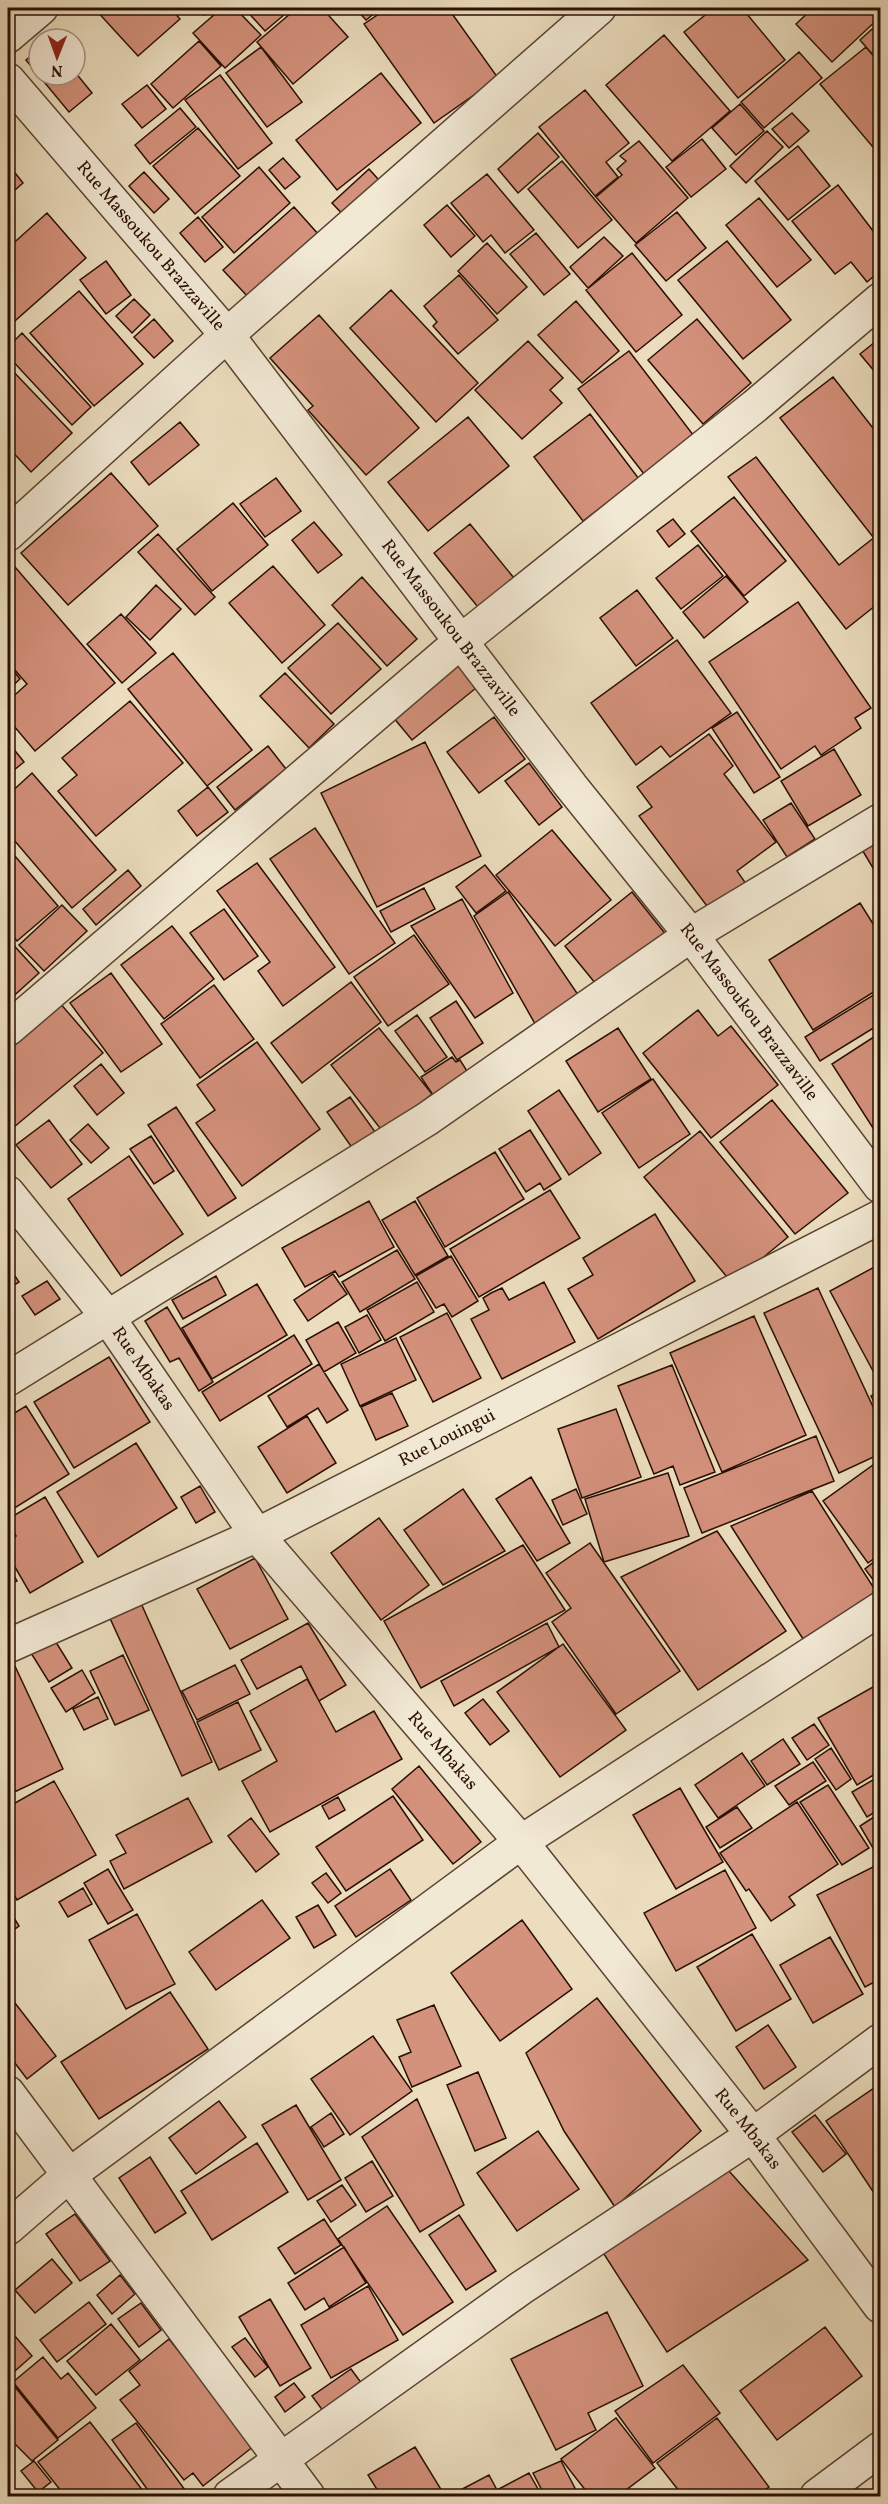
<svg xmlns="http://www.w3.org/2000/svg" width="888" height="2504" font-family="Vollkorn,serif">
<rect width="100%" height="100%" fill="#ebddbe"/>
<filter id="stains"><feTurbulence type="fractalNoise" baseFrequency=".00333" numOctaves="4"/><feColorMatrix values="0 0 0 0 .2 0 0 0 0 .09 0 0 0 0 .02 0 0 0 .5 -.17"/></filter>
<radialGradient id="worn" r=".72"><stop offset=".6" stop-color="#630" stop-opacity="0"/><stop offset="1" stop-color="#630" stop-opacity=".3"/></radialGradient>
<path fill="#d4917c" stroke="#2a0f03" stroke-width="1.5" d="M94 8H170L180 19 138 56Z
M197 8H213L204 15Z
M222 8H235L261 35 225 68 193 33Z
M244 8H292L265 31Z
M297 8H322L348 37 293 84 257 42Z
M355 8H381L366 20Z
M388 8H448L498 78 434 123 364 24Z
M714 8H742L785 60 738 98 684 32Z
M813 8H880V17L832 62 796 24Z
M880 22V63L860 40Z
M664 35 730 111 672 161 606 85Z
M199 41 221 66 173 108 151 84Z
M261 47 302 102 267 127 226 73Z
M866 47 880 64V149L877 152 820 84Z
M39 49V75H75V72L92 93 69 112 26 60Z
M799 52 822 78 764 128 741 102Z
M381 73 421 123 337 190 296 140Z
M220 75 272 143 238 169 185 100Z
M147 85 166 109 142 128 122 104Z
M585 90 629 143 606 162 618 177 595 196 539 127Z
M740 104 764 131 736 155 712 128Z
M180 108 196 127 150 164 135 145Z
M792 113 809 131 789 148 772 129Z
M198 128 240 176 195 214 153 166Z
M767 131 783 147 746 183 730 166Z
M538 133 559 157 518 193 498 169Z
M702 139 726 169 691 197 666 167Z
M639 141 688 198 636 243 596 197 622 175 617 169 626 161 620 156Z
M798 146 830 186 788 220 755 181Z
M283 158 300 177 285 189 269 170Z
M562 161 612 220 578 248 528 189Z
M8 164 23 183 8 196Z
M259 167 290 203 234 253 202 217Z
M369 169 387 189 350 222 332 203Z
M144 172 169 199 154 213 129 186Z
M487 174 534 230 505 253 491 235 483 242 451 203Z
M838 185 880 240V271L867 282 851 262 835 274 792 221Z
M759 198 811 260 777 287 726 225Z
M447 205 475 236 451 257 424 225Z
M294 207 319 235 249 298 223 270Z
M677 212 706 248 666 281 635 245Z
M47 213 86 258 8 327V248Z
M198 217 223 247 205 262 180 233Z
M536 233 570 274 544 295 510 254Z
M604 237 623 256 588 288 570 267Z
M727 241 791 320 743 359 678 280Z
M487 243 527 287 497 314 458 271Z
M632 253 682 315 636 352 586 290Z
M106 261 131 295 106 314 80 280Z
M459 275 498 320 458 354 433 326 437 322 424 306Z
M391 290 478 383 436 422 350 328Z
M79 291 143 364 94 406 30 333Z
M134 299 150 315 132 333 116 316Z
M576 301 619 351 582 383 538 335Z
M319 315 419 428 366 475 308 410 313 406 270 358Z
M154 319 173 341 154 358 134 337Z
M697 319 751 383 703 424 648 360Z
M22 333 91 407 72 425 8 356V347Z
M880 338V378L860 354Z
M528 341 563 378 550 390 562 403 522 439 475 390Z
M629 351 694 436 644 474 578 389Z
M8 366 72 433 31 472 8 447Z
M833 377 880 437V531L873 537 780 418Z
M590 414 639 479 583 521 534 457Z
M468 417 509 466 428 531 388 482Z
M180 422 199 445 149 485 131 462Z
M756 457 839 565 880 533V602L846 629 728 477Z
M111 473 158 526 68 605 21 553Z
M276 478 301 511 265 537 240 504Z
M734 497 786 561 744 596 691 531Z
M233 503 268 545 212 591 177 549Z
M673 519 685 534 669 547 657 531Z
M314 522 342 555 318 573 292 540Z
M470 524 518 583 482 612 434 553Z
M158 534 215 597 195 615 138 552Z
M698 545 723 576 681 609 656 578Z
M273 566 325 625 282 663 229 603Z
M15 567 115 683 35 751 8 719V701L27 684 8 662V573Z
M726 576 748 602 704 638 683 612Z
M362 577 417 639 387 666 332 605Z
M156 585 181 609 150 640 126 617Z
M637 590 673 638 636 666 600 618Z
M798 602 871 708 855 718 861 728 821 755 815 746 781 769 709 662Z
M121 614 156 653 122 683 87 644Z
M338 623 381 669 331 714 288 668Z
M677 640 731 713 670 757 661 746 636 765 591 703Z
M173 653 252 750 207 786 128 689Z
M8 664 20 679 8 690Z
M457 664 476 688 412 740 393 717Z
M285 673 334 724 309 748 260 696Z
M130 701 183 763 96 836 58 791 77 775 62 758Z
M737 712 780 777 754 793 712 728Z
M494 717 525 759 479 793 447 752Z
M709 734 733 766 724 774 776 842 737 871 749 888 713 914 639 816 652 807 637 787Z
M8 742 24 762 8 775Z
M425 742 481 856 377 907 321 793Z
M268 746 286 769 235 810 217 787Z
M834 749 861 795 808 826 781 781Z
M529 763 562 807 539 825 505 781Z
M32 773 116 870 72 908 8 833V795Z
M208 787 228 812 197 836 178 811Z
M791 803 815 839 787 857 763 820Z
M315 828 395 943 349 974 270 859Z
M552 830 611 900 555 946 496 875Z
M880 830V877L879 878 858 843Z
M8 848 58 906 17 941 8 930Z
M257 863 335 967 283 1006 258 971 270 962 217 891Z
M485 865 506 891 476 913 456 887Z
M128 870 141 886 96 925 83 909Z
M424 888 435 909 391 932 380 911Z
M508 892 583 1002 538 1029 474 916Z
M632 892 671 941 604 994 565 946Z
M462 899 513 993 475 1018 411 926Z
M860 903 880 935V988L813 1030 769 960Z
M62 905 87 931 44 971 19 945Z
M224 909 258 956 224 980 190 933Z
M172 926 214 979 164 1019 121 965Z
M414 935 449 984 388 1026 354 977Z
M8 939 39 973 8 1001Z
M111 973 162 1044 121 1072 70 1003Z
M351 982 381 1022 302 1083 271 1043Z
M214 985 254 1039 200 1078 161 1024Z
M880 991V1024L820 1061 805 1037Z
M456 1001 483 1043 457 1060 430 1018Z
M59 1002 103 1053 8 1132V1046Z
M698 1010 718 1036 731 1026 778 1085 711 1138 643 1053Z
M417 1015 447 1057 425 1072 395 1031Z
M379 1028 432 1094 383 1132 331 1065Z
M618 1028 651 1079 598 1112 566 1061Z
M880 1033V1139L832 1064Z
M257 1042 320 1129 242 1186 196 1123 215 1110 197 1085Z
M452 1057 456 1062 460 1060 474 1082 439 1104 421 1077Z
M101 1064 124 1093 97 1115 74 1086Z
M653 1079 690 1134 639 1168 602 1113Z
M559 1090 601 1153 569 1175 528 1111Z
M350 1097 378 1136 355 1152 327 1112Z
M772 1100 848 1193 795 1234 720 1142Z
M176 1107 236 1198 208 1216 148 1125Z
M49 1120 82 1164 51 1188 16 1145Z
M88 1124 109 1148 91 1163 70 1140Z
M530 1130 561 1179 544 1190 540 1183 526 1192 499 1149Z
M700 1131 788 1237 732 1283 644 1177Z
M151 1136 174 1171 154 1184 130 1149Z
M495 1152 524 1199 445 1247 417 1198Z
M129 1156 183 1234 121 1276 68 1199Z
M550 1190 580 1238 479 1297 450 1249Z
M369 1201 394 1247 339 1277 335 1271 305 1287 282 1248Z
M415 1201 448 1256 415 1275 382 1220Z
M655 1214 695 1281 598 1339 568 1289 593 1275 583 1258Z
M397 1250 415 1279 360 1312 342 1282Z
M451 1256 478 1301 452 1317 444 1304 436 1308 416 1276Z
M880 1264V1384L830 1291Z
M8 1265 19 1282 8 1289Z
M333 1274 347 1294 308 1321 294 1300Z
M216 1276 226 1295 183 1319 172 1300Z
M47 1281 60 1299 35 1315 22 1296Z
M417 1282 434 1312 385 1341 367 1310Z
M544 1282 575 1342 502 1379 471 1319 489 1310 483 1298 491 1293 502 1288 509 1300Z
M257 1284 287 1335 212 1379 182 1328Z
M818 1288 880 1422V1454L839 1473 764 1313Z
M167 1307 213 1382 199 1391 179 1358 170 1362 145 1321Z
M447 1313 481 1378 433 1402 400 1337Z
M367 1315 381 1340 359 1353 345 1327Z
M754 1316 806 1435 722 1472 670 1353Z
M338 1322 356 1353 324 1372 306 1340Z
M294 1335 312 1364 220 1421 202 1392Z
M396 1338 416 1380 360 1406 341 1364Z
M109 1357 150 1422 74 1468 34 1402Z
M319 1364 348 1410 327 1423 318 1408 287 1427 268 1396Z
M672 1365 715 1472 680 1485 673 1466 654 1474 618 1386Z
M880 1391V1413L871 1396Z
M392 1393 408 1426 376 1440 361 1407Z
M26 1406 69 1474 13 1509 8 1500V1417Z
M616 1409 641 1477 582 1498 558 1429Z
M307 1416 336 1463 287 1493 258 1447Z
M816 1436 834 1481 702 1533 684 1488Z
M136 1443 177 1508 98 1557 57 1492Z
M880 1460V1554L868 1563 823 1501Z
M668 1473 689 1536 604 1562 585 1499Z
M531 1477 570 1543 537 1561 496 1499Z
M200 1486 215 1512 196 1523 181 1497Z
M463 1489 505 1551 443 1585 404 1530Z
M576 1489 587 1514 563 1525 552 1500Z
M812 1491 877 1593 803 1639 731 1526Z
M45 1497 83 1562 30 1593 8 1555V1541L16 1536 8 1519Z
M379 1518 429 1585 381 1620 331 1553Z
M717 1531 786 1631 698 1690 621 1577Z
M590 1543 680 1671 616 1714 552 1622 571 1608 546 1573Z
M523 1545 565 1610 421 1688 384 1621Z
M880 1557V1589L865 1569Z
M255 1558 288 1619 230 1649 197 1589Z
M8 1565 17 1581 8 1586Z
M140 1601 212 1762 182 1776 109 1616Z
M308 1623 346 1685 319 1701 301 1666 257 1689 241 1660Z
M547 1623 559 1647 454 1706 441 1681Z
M54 1639 72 1668 49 1682 31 1653Z
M563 1644 626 1730 560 1777 497 1692Z
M123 1655 149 1710 115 1725 90 1671Z
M14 1664 63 1769 8 1795V1667Z
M235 1665 250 1694 197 1720 182 1691Z
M82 1670 95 1693 66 1712 51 1688Z
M307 1679 336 1732 374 1711 402 1759 270 1832 242 1781 277 1761 250 1711Z
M880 1683V1771L857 1785 818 1718Z
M98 1697 108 1719 84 1730 73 1709Z
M483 1699 509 1731 490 1745 465 1713Z
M238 1702 261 1750 219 1770 197 1722Z
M814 1724 829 1745 807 1760 792 1738Z
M783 1739 800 1764 767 1785 751 1761Z
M831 1748 851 1779 836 1790 815 1759Z
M742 1753 765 1786 718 1818 695 1785Z
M813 1762 826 1781 789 1805 775 1786Z
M419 1766 481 1842 453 1864 392 1789Z
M880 1776V1809L867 1817 852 1792Z
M54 1781 96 1855 17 1900 8 1883V1807Z
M828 1785 869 1848 842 1865 800 1802Z
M680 1788 723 1862 676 1889 633 1815Z
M393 1796 423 1840 346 1891 316 1847Z
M338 1797 345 1810 329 1819 322 1806Z
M188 1798 212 1842 124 1889 110 1861 126 1853 116 1835Z
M797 1802 838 1864 789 1897 795 1905 771 1921 749 1889 746 1891 720 1853Z
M737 1807 752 1828 720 1848 706 1827Z
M880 1813V1860L860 1826Z
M251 1818 279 1854 256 1872 228 1836Z
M877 1865 880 1872V1979L865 1987 817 1895Z
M108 1869 133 1910 108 1924 84 1883Z
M390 1869 411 1900 356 1937 335 1906Z
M725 1870 756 1928 676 1971 644 1913Z
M326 1873 341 1893 328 1903 312 1883Z
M83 1888 92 1904 68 1917 59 1902Z
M262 1900 290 1938 216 1990 189 1952Z
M318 1905 336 1935 314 1948 296 1917Z
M8 1908 19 1926 8 1934Z
M137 1914 175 1984 126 2009 89 1940Z
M522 1920 572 1989 500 2041 451 1973Z
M752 1934 791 1999 736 2031 697 1967Z
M830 1937 863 1994 813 2023 780 1965Z
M170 1992 208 2049 99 2119 61 2062Z
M8 1994 56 2056 27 2079 8 2054Z
M597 1998 701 2131 615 2207 564 2131 526 2053Z
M434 2005 461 2066 412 2087 399 2057 411 2052 397 2020Z
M768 2025 796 2067 764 2089 736 2047Z
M373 2036 412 2091 350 2135 311 2079Z
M478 2072 506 2138 475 2151 447 2085Z
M880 2084V2202L826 2121Z
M417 2099 464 2205 420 2232 362 2137Z
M219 2101 246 2137 196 2174 169 2138Z
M296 2105 341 2180 308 2200 262 2125Z
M331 2113 344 2134 324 2147 311 2127Z
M815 2115 846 2154 823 2172 792 2132Z
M538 2131 579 2189 517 2231 477 2173Z
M257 2143 288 2192 212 2240 181 2191Z
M150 2157 186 2213 155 2233 119 2178Z
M372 2161 393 2196 366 2212 345 2178Z
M721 2162 808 2260 667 2352 602 2251Z
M342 2185 356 2205 331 2222 317 2201Z
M387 2206 453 2302 403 2335 338 2239Z
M75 2214 110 2261 80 2281 46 2234Z
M459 2215 496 2271 466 2290 429 2235Z
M324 2219 341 2245 295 2274 278 2248Z
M344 2247 366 2283 329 2307 324 2298 305 2310 288 2283Z
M52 2259 72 2283 35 2313 15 2290Z
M120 2275 135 2294 112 2314 97 2295Z
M368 2286 398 2340 331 2378 301 2325Z
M270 2299 311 2368 280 2386 239 2317Z
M89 2302 106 2324 57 2362 40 2340Z
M141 2303 161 2330 139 2347 118 2319Z
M607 2312 643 2386 588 2413 596 2430 556 2450 511 2359Z
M111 2324 140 2360 96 2395 67 2361Z
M825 2327 862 2376 777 2440 740 2391Z
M8 2328 32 2356 8 2377Z
M245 2338 268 2367 255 2377 232 2347Z
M169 2339 254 2446 203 2486 193 2473 184 2480 120 2400 140 2385 129 2371Z
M43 2357 61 2379 68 2373 96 2408 58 2438 13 2382Z
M683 2365 720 2413 653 2463 615 2411Z
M351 2369 368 2392 329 2419 312 2396Z
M11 2382 58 2440 32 2461 8 2437V2386Z
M294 2383 305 2397 285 2412 275 2397Z
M616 2418 655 2468 618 2496H590L561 2459Z
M717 2418 769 2487 756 2496H683L657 2463Z
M90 2422 147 2496H65L38 2462Z
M136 2423 185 2490 175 2496H152L112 2440Z
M415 2447 445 2496H381L368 2475Z
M34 2461 51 2482 38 2492 21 2471Z
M561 2461 579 2496H545L533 2473Z
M529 2473 542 2496H449L489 2475 497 2490Z"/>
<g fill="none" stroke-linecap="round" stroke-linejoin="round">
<g stroke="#5a4232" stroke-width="36">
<g id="minor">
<path d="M8 36 41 8"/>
<path id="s1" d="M8 80 227 335 571 786 691 935 880 1186"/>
<path d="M8 534 227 335 599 8"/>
<path d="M8 1029 460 642 755 406 880 300"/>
<path id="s2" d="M8 1193 107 1316 257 1535 521 1842 753 2135 880 2306"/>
<path d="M8 1379 427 1119 691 935 880 821"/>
<path id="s3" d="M8 1646 257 1535 880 1217"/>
<path d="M8 2093 308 2496"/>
<path d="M8 2228 68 2176 521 1842 880 1609"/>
<path d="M230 2496 521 2288 753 2135 880 2041"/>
<path d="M817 2496 880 2449"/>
</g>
</g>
<use href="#minor" stroke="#f2e9d5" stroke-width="33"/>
</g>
<g text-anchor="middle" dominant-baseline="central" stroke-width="5" stroke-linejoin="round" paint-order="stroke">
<g font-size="18" fill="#2a0f03" stroke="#f2e9d5">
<text stroke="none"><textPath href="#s1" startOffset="219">Rue Massoukou Brazzaville</textPath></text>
<text stroke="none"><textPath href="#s1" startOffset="705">Rue Massoukou Brazzaville</textPath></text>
<text stroke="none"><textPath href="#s1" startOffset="1191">Rue Massoukou Brazzaville</textPath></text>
<text stroke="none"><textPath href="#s2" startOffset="222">Rue Mbakas</textPath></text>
<text stroke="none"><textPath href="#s3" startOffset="486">Rue Louingui</textPath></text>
<text stroke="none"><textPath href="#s2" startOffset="708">Rue Mbakas</textPath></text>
<text stroke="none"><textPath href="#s2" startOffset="1194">Rue Mbakas</textPath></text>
</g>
</g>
<rect width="888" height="2504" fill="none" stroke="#ebddbe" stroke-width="30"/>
<rect x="9" y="9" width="870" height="2486" fill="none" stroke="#2a0f03" stroke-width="3"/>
<rect x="15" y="15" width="858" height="2474" fill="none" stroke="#2a0f03" stroke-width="1.5"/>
<g transform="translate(57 57) rotate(181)"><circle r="28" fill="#f2e9d5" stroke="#a29281" stroke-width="1.5"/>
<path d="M0-4.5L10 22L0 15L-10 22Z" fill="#8f2418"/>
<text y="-9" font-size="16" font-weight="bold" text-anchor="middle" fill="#2a0f03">N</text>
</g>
<rect width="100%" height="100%" filter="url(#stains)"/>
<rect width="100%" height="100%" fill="url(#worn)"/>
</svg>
